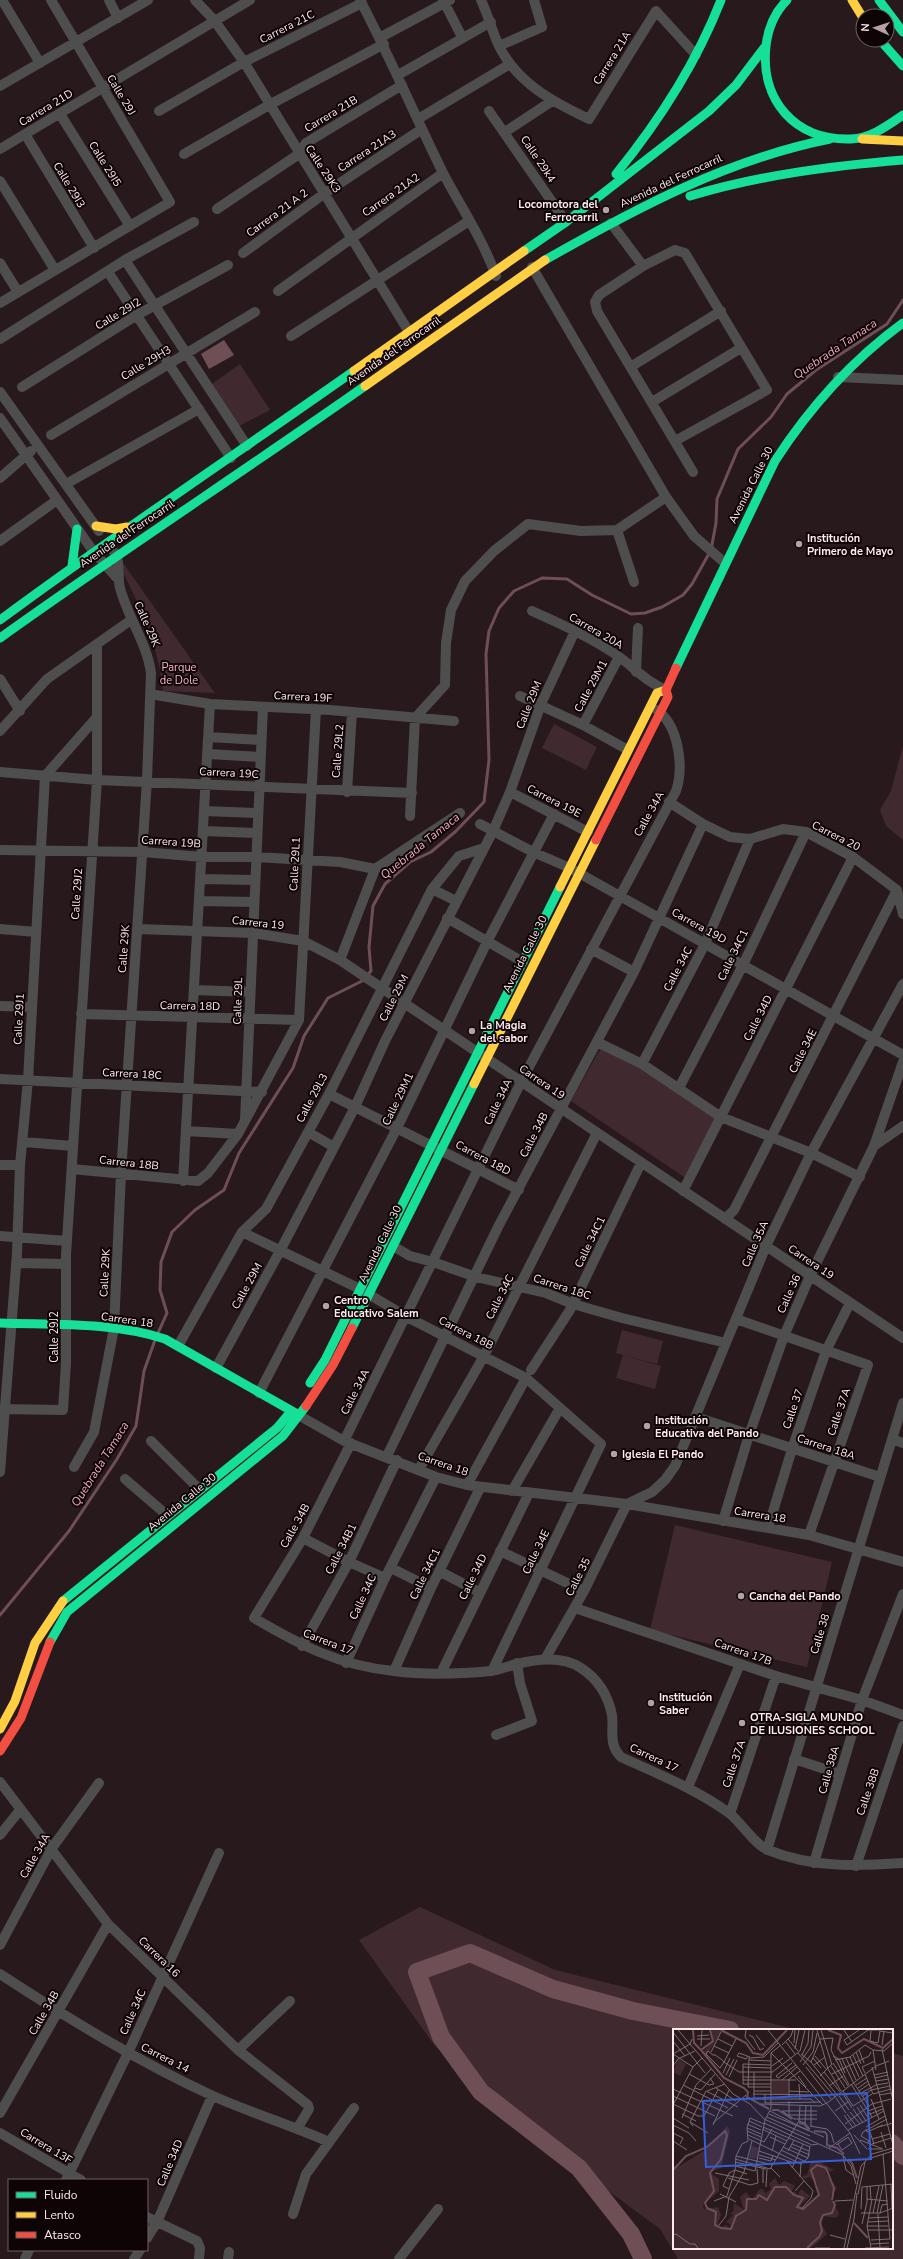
<svg xmlns="http://www.w3.org/2000/svg" width="903" height="2259" font-family="'Nunito Sans',sans-serif">
<rect width="100%" height="100%" fill="#28191d"/>
<path fill="#402a2f" d="M240 364 270 410 237 427 212 384Z
M123 563 215 693 163 691C159 646 140 605 119 565Z
M554 724 597 747 586 770 542 748Z
M903 746V840L886 826 880 810 891 791Z
M602 1046 717 1113 687 1179 571 1101Z
M622 1330 663 1341 657 1364 616 1353Z
M623 1355 661 1366 655 1389 616 1378Z
M675 1525 832 1562 807 1667 650 1630Z
M420 1907 555 1970 798 2030H674V2248H892V2053L903 2056V2259H678L660 2229 522 2127 435 2046 359 1940Z"/>
<path fill="#6f4f56" d="M224 340 234 355 209 369 201 354Z"/>
<g fill="none" stroke-linecap="round" stroke-linejoin="round">
<path stroke="#6f4f56" stroke-width="3" d="M158 1333 167 1313 160 1290 161 1262 172 1232 195 1210 224 1190 239 1153 293 1068 304 1036 328 998 362 981 371 971 369 947 373 906 385 884 410 862 431 852 455 832 484 802 489 760 486 654 489 631 499 608 514 591 542 578 567 579 592 595 631 614 645 613 662 607 683 595 692 584 711 550 716 523 717 499 738 449 771 417 787 394 816 370 887 324 903 300
M0 1615 69 1531 117 1459 136 1426 144 1371 155 1340"/>
<path stroke="#6f4f56" stroke-width="18" d="M892 2143 903 2156
M643 2259 631 2234 579 2168 481 2092 441 2037 417 1972 470 1953 553 1989 633 2011 730 2030"/>
<path stroke="#4d4e4d" stroke-width="10" d="M2 0 40 63
M109 0 118 18
M195 0 214 20 244 62 409 332
M360 0C390 57 415 116 443 173 461 207 483 240 496 276
M443 0 462 37
M481 0C488 15 492 31 499 46 517 83 553 102 589 119L656 11 696 55
M381 37 450 0
M499 46 542 27 534 0
M398 75 491 22
M0 86 148 0
M159 111 244 62 362 3
M489 111 566 222
M60 114 130 226
M418 119 510 64
M505 132 552 101
M25 134 94 248
M0 149 250 0
M184 154 269 105 384 44
M0 181 55 270
M217 209 299 154 306 143 402 85
M611 223 643 266
M243 253 325 193 422 129
M125 260 247 446
M0 263 18 292
M532 267 666 497 694 536 725 563
M108 272 231 458
M278 291 443 173
M0 303 170 202 51 0
M291 336 469 221
M0 339 125 260 194 222
M632 366 721 311
M838 377 903 380
M22 387 137 315 228 265
M0 392 99 531
M652 402 741 348
M0 418 93 551 117 578
M51 435 255 312
M675 441 767 390 685 253 675 250 643 266 599 295 595 302 597 311 693 472
M0 478 31 451
M66 484 199 409
M617 530 634 582
M0 541 57 500
M532 611C561 624 592 638 618 656 636 669 645 681 666 690
M636 672 638 628
M0 679 20 711
M150 694 210 704 330 710 454 721
M520 696 583 725 628 750
M583 725 619 657
M0 731 47 679 131 620
M208 737 261 740
M208 754 260 757
M0 772 97 780 412 793
M347 792 352 712
M510 792 588 832
M669 802 703 824 730 837 750 839 783 829 806 832 853 857 897 890 903 914
M204 811 258 813
M410 816 415 718 445 685 446 643 451 610 465 581 494 551 528 524 581 531 617 530 666 497
M480 824 533 852 570 868 903 1055
M203 831 257 833
M0 850 143 852 202 857H256L340 862 375 869
M200 879 255 880
M432 889 456 901
M199 901 254 902
M447 918 523 962
M0 929 36 932
M138 929 253 933 303 941 340 960 903 1338
M591 949 634 972
M340 960 375 869 460 813
M194 990 250 992
M0 1006 32 1007
M81 1014 299 1020
M597 1042 642 1064 721 1117 811 1153 860 1177
M642 1064 705 944 750 839
M0 1079 262 1092
M679 1088 743 965 806 832
M329 1094 519 1190
M245 1120 263 707
M186 1131 238 1134
M308 1132 334 1147
M24 1142 73 1146
M874 1146 903 1126
M0 1165H20
M72 1169 198 1181 208 1173 238 1134 299 1020 316 709
M183 1181 210 704
M683 1191 853 857
M725 1219 734 1210 897 890
M242 1232 360 1289 407 1317 526 1378 601 1444 492 1671
M0 1236 67 1241
M393 1246 410 1256 433 1262 476 1277 546 1293 573 1304 622 1318 726 1343
M16 1263 66 1264
M736 1319 868 1365 809 1535
M178 1346 242 1232 266 1209 329 1094 432 889 459 856 484 848
M216 1368 280 1251 355 1107 385 1041 493 831 510 792 541 704 575 631
M531 1370 570 1310 641 1163
M259 1393 397 1128 487 942 554 814
M0 1409 63 1410 66 1363V1255L97 780V644
M300 1416 344 1441 436 1477 467 1485 627 1504 809 1535 903 1562
M696 1417 880 1477
M892 1439 903 1443
M151 1441 200 1490
M344 1441 521 1082 676 791C684 767 679 726 657 710
M351 1443 303 1538 254 1618C300 1645 340 1666 394 1671 425 1675 459 1674 491 1671 499 1670 508 1666 517 1664 537 1659 563 1656 581 1668 598 1679 608 1695 612 1715 614 1731 608 1744 621 1757 658 1774 696 1789 729 1813 741 1822 755 1845 768 1850 812 1868 857 1866 903 1863
M387 1456 499 1225 634 972 703 824
M74 1467 94 1432 114 1328 121 1173 147 780 151 673C147 643 128 618 120 588 117 577 121 561 114 552
M419 1469 484 1356 597 1133
M0 1472 17 1253 20 1165 28 1080 45 776 97 717
M125 1479 168 1516
M467 1485 526 1378
M512 1491 560 1408
M723 1521 749 1435 784 1336 810 1276 874 1146 903 1062
M768 1528 792 1449 826 1351 850 1303
M303 1538 349 1562 385 1578
M500 1551 584 1591
M391 1568 431 1588
M439 1571 479 1592
M575 1608 776 1676 862 1700 903 1715
M302 1646 349 1562 397 1460
M545 1659 584 1591 627 1504 652 1492 665 1480 675 1466 766 1246 811 1153 903 984
M346 1663 385 1578 436 1477
M394 1671 431 1588 480 1488
M441 1673 529 1493
M496 1735 532 1721 520 1683 517 1663
M794 1759 840 1774
M0 1782 108 1924 238 2050 308 2105 309 2109 297 2129
M688 1787 740 1664
M730 1814 776 1676
M0 1835 20 1810
M767 1850 903 1403
M814 1863 862 1700 903 1594
M856 1866 903 1726
M0 1945 52 1848 99 1783
M0 1974C69 2019 139 2062 213 2096 251 2113 291 2125 329 2142
M238 2050 290 2001
M0 2113 108 1924
M0 2133 81 2180
M66 2180 128 2053 219 1853
M293 2214 306 2174 354 2108
M147 2217 197 2241 200 2248 199 2259
M147 2238 157 2222 212 2096
M25 2259 29 2250
M134 2259 140 2250
M228 2259 229 2252
M399 2259 438 2209"/>
<path stroke="#16e098" stroke-width="9" d="M787 0C774 13 768 28 766 46 760 100 795 141 851 139 871 138 887 126 903 115
M879 0 903 32
M880 40 903 66
M616 174C659 121 696 64 721 0
M690 196C760 175 831 166 903 160
M524 251 566 222 709 111 736 85 764 48
M545 260C635 209 728 159 830 139
M72 566 77 529
M0 620C116 534 236 454 354 371
M0 638C120 552 244 471 365 386
M676 668 775 461C810 407 851 361 903 323
M0 1323C55 1325 112 1322 165 1339L299 1415
M352 1328 474 1084
M310 1383 325 1360 560 887
M63 1601 277 1428 288 1415
M50 1642 67 1612 283 1436 306 1406"/>
<path stroke="#ffcf43" stroke-width="9" d="M852 0 863 18
M862 139 903 141
M354 371 524 251
M365 386 545 260
M96 526 116 529 127 527
M560 887 657 693 666 690
M474 1084 596 840
M0 1729 15 1701 35 1643 63 1601"/>
<path stroke="#f24e42" stroke-width="9" d="M596 840 668 697 666 690 676 668
M306 1406 333 1365 352 1328
M0 1751 21 1718 50 1642"/>
</g>
<g fill="#b3a1a5" stroke="#0e0406" stroke-width="1.5">
<circle cx="606" cy="210" r="4"/>
<circle cx="799" cy="544" r="4"/>
<circle cx="472" cy="1031" r="4"/>
<circle cx="326" cy="1306" r="4"/>
<circle cx="647" cy="1426" r="4"/>
<circle cx="614" cy="1454" r="4"/>
<circle cx="741" cy="1596" r="4"/>
<circle cx="651" cy="1703" r="4"/>
<circle cx="742" cy="1723" r="4"/>
</g>
<g text-anchor="middle" dominant-baseline="central" stroke-width="4" stroke-linejoin="round" paint-order="stroke">
<g font-size="11" fill="#feeaee" stroke="#0e0406">
<text transform="translate(287 27) rotate(-27)">Carrera 21C</text>
<text transform="translate(612 58) rotate(-58)">Carrera 21A</text>
<text transform="translate(121 95) rotate(59)">Calle 29J</text>
<text transform="translate(46 108) rotate(-31)">Carrera 21D</text>
<text transform="translate(331 114) rotate(-31)">Carrera 21B</text>
<text transform="translate(367 151) rotate(-33)">Carrera 21A3</text>
<text transform="translate(538 159) rotate(56)">Calle 29k4</text>
<text transform="translate(105 164) rotate(58)">Calle 29I5</text>
<text transform="translate(323 169) rotate(57)">Calle 29K3</text>
<text transform="translate(671 181) rotate(-25)">Avenida del Ferrocarril</text>
<text transform="translate(69 185) rotate(59)">Calle 29I3</text>
<text transform="translate(391 195) rotate(-35)">Carrera 21A2</text>
<text transform="translate(277 213) rotate(-36)">Carrera 21 A 2</text>
<text transform="translate(118 314) rotate(-31)">Calle 29I2</text>
<text transform="translate(394 351) rotate(-35)">Avenida del Ferrocarril</text>
<text transform="translate(146 363) rotate(-31)">Calle 29H3</text>
<text transform="translate(751 485) rotate(-63)">Avenida Calle 30</text>
<text transform="translate(127 534) rotate(-34)">Avenida del Ferrocarril</text>
<text transform="translate(147 624) rotate(66)">Calle 29K</text>
<text transform="translate(596 631) rotate(30)">Carrera 20A</text>
<text transform="translate(591 686) rotate(-62)">Calle 29M1</text>
<text transform="translate(303 697) rotate(3)">Carrera 19F</text>
<text transform="translate(529 705) rotate(-68)">Calle 29M</text>
<text transform="translate(338 751) rotate(-86)">Calle 29L2</text>
<text transform="translate(229 773) rotate(3)">Carrera 19C</text>
<text transform="translate(554 801) rotate(27)">Carrera 19E</text>
<text transform="translate(649 814) rotate(-61)">Calle 34A</text>
<text transform="translate(836 836) rotate(27)">Carrera 20</text>
<text transform="translate(171 842) rotate(4)">Carrera 19B</text>
<text transform="translate(295 864) rotate(-87)">Calle 29L1</text>
<text transform="translate(77 894) rotate(-86)">Calle 29J2</text>
<text transform="translate(258 923) rotate(6)">Carrera 19</text>
<text transform="translate(699 926) rotate(29)">Carrera 19D</text>
<text transform="translate(124 949) rotate(-86)">Calle 29K</text>
<text transform="translate(525 954) rotate(-63)">Avenida Calle 30</text>
<text transform="translate(733 955) rotate(-64)">Calle 34C1</text>
<text transform="translate(678 969) rotate(-62)">Calle 34C</text>
<text transform="translate(394 998) rotate(-63)">Calle 29M</text>
<text transform="translate(238 1001) rotate(-88)">Calle 29L</text>
<text transform="translate(190 1006) rotate(1)">Carrera 18D</text>
<text transform="translate(758 1018) rotate(-63)">Calle 34D</text>
<text transform="translate(19 1019) rotate(-87)">Calle 29J1</text>
<text transform="translate(803 1051) rotate(-63)">Calle 34E</text>
<text transform="translate(132 1074) rotate(3)">Carrera 18C</text>
<text transform="translate(542 1082) rotate(34)">Carrera 19</text>
<text transform="translate(312 1098) rotate(-62)">Calle 29L3</text>
<text transform="translate(398 1099) rotate(-64)">Calle 29M1</text>
<text transform="translate(498 1102) rotate(-64)">Calle 34A</text>
<text transform="translate(534 1135) rotate(-63)">Calle 34B</text>
<text transform="translate(483 1158) rotate(28)">Carrera 18D</text>
<text transform="translate(129 1163) rotate(6)">Carrera 18B</text>
<text transform="translate(590 1242) rotate(-64)">Calle 34C1</text>
<text transform="translate(380 1244) rotate(-64)">Avenida Calle 30</text>
<text transform="translate(755 1244) rotate(-66)">Calle 35A</text>
<text transform="translate(811 1262) rotate(34)">Carrera 19</text>
<text transform="translate(105 1273) rotate(-87)">Calle 29K</text>
<text transform="translate(247 1286) rotate(-61)">Calle 29M</text>
<text transform="translate(562 1287) rotate(18)">Carrera 18C</text>
<text transform="translate(789 1294) rotate(-66)">Calle 36</text>
<text transform="translate(500 1297) rotate(-63)">Calle 34C</text>
<text transform="translate(127 1320) rotate(8)">Carrera 18</text>
<text transform="translate(466 1333) rotate(27)">Carrera 18B</text>
<text transform="translate(54 1337) rotate(-90)">Calle 29J2</text>
<text transform="translate(355 1392) rotate(-63)">Calle 34A</text>
<text transform="translate(793 1409) rotate(-71)">Calle 37</text>
<text transform="translate(839 1412) rotate(-71)">Calle 37A</text>
<text transform="translate(826 1447) rotate(18)">Carrera 18A</text>
<text transform="translate(443 1464) rotate(19)">Carrera 18</text>
<text transform="translate(182 1502) rotate(-39)">Avenida Calle 30</text>
<text transform="translate(760 1515) rotate(9)">Carrera 18</text>
<text transform="translate(295 1526) rotate(-61)">Calle 34B</text>
<text transform="translate(341 1549) rotate(-63)">Calle 34B1</text>
<text transform="translate(536 1552) rotate(-64)">Calle 34E</text>
<text transform="translate(425 1574) rotate(-64)">Calle 34C1</text>
<text transform="translate(473 1577) rotate(-64)">Calle 34D</text>
<text transform="translate(578 1577) rotate(-63)">Calle 35</text>
<text transform="translate(363 1597) rotate(-65)">Calle 34C</text>
<text transform="translate(820 1634) rotate(-73)">Calle 38</text>
<text transform="translate(328 1642) rotate(21)">Carrera 17</text>
<text transform="translate(743 1652) rotate(19)">Carrera 17B</text>
<text transform="translate(654 1758) rotate(25)">Carrera 17</text>
<text transform="translate(734 1764) rotate(-71)">Calle 37A</text>
<text transform="translate(829 1770) rotate(-74)">Calle 38A</text>
<text transform="translate(868 1792) rotate(-71)">Calle 38B</text>
<text transform="translate(35 1856) rotate(-60)">Calle 34A</text>
<text transform="translate(159 1957) rotate(44)">Carrera 16</text>
<text transform="translate(133 2012) rotate(-66)">Calle 34C</text>
<text transform="translate(44 2013) rotate(-60)">Calle 34B</text>
<text transform="translate(165 2058) rotate(27)">Carrera 14</text>
<text transform="translate(46 2146) rotate(31)">Carrera 13F</text>
<text transform="translate(170 2163) rotate(-67)">Calle 34D</text>
</g>
<g font-size="11" font-weight="bold" fill="#feeaee" stroke="#0e0406" text-anchor="start">
<text x="598" y="204" text-anchor="end">Locomotora del<tspan x="598" dy="13">Ferrocarril</tspan></text>
<text x="807" y="538">Institución<tspan x="807" dy="13">Primero de Mayo</tspan></text>
<text x="480" y="1025">La Magia<tspan x="480" dy="13">del sabor</tspan></text>
<text x="334" y="1300">Centro<tspan x="334" dy="13">Educativo Salem</tspan></text>
<text x="655" y="1420">Institución<tspan x="655" dy="13">Educativa del Pando</tspan></text>
<text x="622" y="1454">Iglesia El Pando</text>
<text x="749" y="1596">Cancha del Pando</text>
<text x="659" y="1697">Institución<tspan x="659" dy="13">Saber</tspan></text>
<text x="750" y="1717">OTRA-SIGLA MUNDO<tspan x="750" dy="13">DE ILUSIONES SCHOOL</tspan></text>
</g>
<g font-size="11" fill="#f5b5c3" stroke="#0e0406">
<text x="179" y="667">Parque<tspan x="179" dy="13">de Dole</tspan></text>
</g>
<g font-size="12" font-style="italic" fill="#ebabba" stroke="#0e0406">
<text transform="translate(835 349) rotate(-34)">Quebrada Tamaca</text>
<text transform="translate(420 846) rotate(-39)">Quebrada Tamaca</text>
<text transform="translate(100 1464) rotate(-58)">Quebrada Tamaca</text>
</g>
</g>
<g transform="translate(673 2029)">
<rect width="220" height="220" fill="#28191d"/>
<path d="M38 1H48L65 9 64 11 48 3 33 27 30 23 41 12ZM5 30 13 35 7 47 0 43ZM99 52H115V65H99ZM54 97 57 102 48 139 36 143 46 150V162L30 176 31 180 45 178 48 186 45 195 47 198 54 196 55 199 58 196 53 193 60 186 57 184 60 183 61 174 71 181 67 168 73 163 79 170 87 160H90L95 169 93 164 98 160 96 155 102 149 106 156 111 152 121 156 122 158 117 163H123L124 167 128 160 137 167 128 176V181L146 168 145 161 142 159 145 156 137 148 132 150 129 147 134 146 138 132 147 133 161 141 156 143 154 140 153 145 164 159 157 167 166 185 163 189 150 187 149 196 154 205 138 219H0V141L34 120ZM78 117 86 119 84 130 76 129Z" fill="#402a2f"/>
<path fill="none" stroke="#6f4f56" stroke-width="2" d="M20 1 21 14 28 21 40 12 37 1M48 1 73 14 80 24 90 26 114 1M155 1 168 6 165 19 169 24 191 10 210 19 220 10M28 21 51 49 71 59 75 63 74 68 96 80M99 81H105L119 90M126 94 131 95 136 101M141 102 152 103 154 106V116L164 119 171 125M175 130 179 134 184 149M0 141 13 127 34 118 52 102 54 106 48 130 37 144 41 162 32 174 34 179 43 183 42 196 48 199 58 200 63 187 73 181 74 170H83L86 166 94 171 102 158H113L121 166 130 169 124 178 130 180 146 166 138 141 144 136 153 139 161 159 159 171M181 194 195 209M134 219 146 208 149 202 147 193 150 186 159 184 162 176 160 172"/>
<path fill="none" stroke="#7e6d71" stroke-width="1" d="M5 1 60 65 77 75 91 90 170 126 178 137 183 155M73 1 72 8 82 21M95 1 177 104 187 125M144 1 155 40 168 62M148 1 159 36M171 1 179 13M186 1 171 11 174 16 195 1M194 1H207M198 2 197 12 205 14 207 2M207 2 220 4M0 3 32 44M76 6 80 8 87 21 91 19M83 6 92 17M24 7 36 6M24 10H37M45 10 59 17M63 10 51 33 47 39 33 25 35 22 40 26H42L48 30 51 33 66 43H99M115 10 125 22M147 10 160 9 158 21 176 56M0 12 12 27M113 13 122 25M121 14 122 1M108 16 98 24 150 76M109 16 118 7 120 1M209 16 211 2M28 17 29 1M41 17 56 24M122 20 126 1M209 20 220 72M186 21 191 34M200 21 203 41M38 23 48 3M183 23 188 35M125 24 162 68M0 25 17 15 19 10M0 25 20 38M128 25 138 33 164 66M129 26 135 14 136 1M180 26 190 47M75 27 73 30 64 27 66 24 77 28M142 27 154 41M160 27 166 30 172 44M177 28 186 48M140 29 148 39M173 29 183 51M169 30 180 53 196 77M76 31 98 32M162 31 177 28 192 16 200 21 211 22 220 14M127 33 138 18 140 1M138 33 147 12M119 34 103 47 105 49 123 36M160 34 175 57M130 36 140 23 144 4M141 36 152 28M0 37 5 30 22 22M99 37 110 29M158 37 172 59M70 38 98 39M133 38 158 70M199 38 220 116M81 43V70H138L142 74M98 43V24M151 43 167 63M50 44 57 29M98 44 127 22 132 1M192 44 189 38 202 32M16 45 36 56 41 55 37 49M159 45 196 27 198 23M192 45 200 65 218 60M53 46 61 30M201 46 215 43M125 47 133 58M147 47 159 35M56 48 64 31M70 48H98M202 49 215 46M70 51H123M109 51 124 38M115 51 127 42M116 51V67M203 52 216 50M98 55H70V35L98 36M126 55 127 70M178 55 199 88M10 56 55 79M183 56 194 49M156 57 170 47M98 58H75L76 29 91 28 105 14M22 59 28 61 42 45M43 59 63 72M185 59 195 52M0 60 60 87M33 62 65 78M34 62 52 55M81 62H98M116 62 136 63M170 62 180 77 199 65M186 62 196 55M188 64 203 56 215 54M80 65 140 66M92 65V74L148 73M170 65 179 79M206 66 218 64M0 67 42 87M166 67 176 81M190 67 198 61 217 57M163 69 173 84M198 70 206 90M116 72V87M0 75 25 87H31L45 61M88 75 147 77 154 74 203 37 216 32M0 76 20 38 29 29M187 76 196 90M138 77V97M184 78 193 92M180 80 190 94M97 82 134 101M109 82 121 90H144M109 82H144M162 82 175 73M195 82 209 77M177 83 187 95M9 85 23 92M96 85 151 108M174 85 183 97M197 85 210 80M116 86H144M171 86 180 99M94 88 137 107M0 89 16 99M9 89 23 56 38 40M92 91 98 79V44M76 92 89 98M126 92 132 94 137 100M17 93 35 104M40 94 73 66M91 94 139 116 145 115M132 94 133 76M74 95 88 101M172 95 199 75 218 70M0 96 16 104 23 112M40 96 56 61M20 97 17 93 33 62M137 97 154 100 158 104 161 114M90 98 137 118M193 98 212 87M205 98 220 94M74 99 88 105M89 100 114 112M193 100 194 103 210 96M175 101 211 82M74 102 88 108M197 103 201 115M208 103 213 119M0 104 10 109 7 115M75 106 91 113 99 100M181 106 194 120M97 108 112 115M76 110 128 135M199 110 217 105M187 111 210 120M0 112 14 121M194 114 196 112 188 107 190 103 214 90M119 115 136 122M199 115 218 109M163 116 174 109 175 108 179 114 169 121 165 115M110 118 135 129M118 118 137 126M156 119 177 104M195 120H209M108 121 133 133M86 122 121 134M99 122 103 107M115 122 121 111M86 126 103 131M63 127 100 136M170 127 173 141 180 146M86 129 98 132 100 126M198 129 220 122M62 130 97 140M114 132 140 162 138 169 129 179M62 133 93 140M62 137 82 142 92 91M98 139 107 148M119 139 130 115M97 140 126 92 127 77M42 144 76 151M127 148 128 135 135 129 137 117M55 149 77 156 85 154 84 140M90 154V140M218 155 219 180M197 157 198 170M93 158 94 140M56 160 50 157 56 144 62 141 74 145M122 162 131 152M47 165 63 173M185 165 192 133M194 170 215 172M41 172 54 167 62 141 63 127 69 115 75 112 74 99 77 89 91 95M162 172 180 171M188 180 189 158 220 155M188 184H207L220 179M200 184 206 157M204 184 210 156M207 184 209 176 215 175M205 185 207 219M196 189 215 188M195 193 215 192M189 195 194 173V158M46 196 53 187 56 168 71 143 79 112M194 197H215M195 201H220M0 206 3 205 17 215H22L25 219M157 206 172 210M198 211 217 210 210 125M198 215 216 214M142 219H157M171 219 188 137 199 125 220 119M174 219 181 190 184 164M192 219 216 218M198 219 194 197 199 170"/>
<path fill="#345eda" fill-opacity="0.15" stroke="#345eda" stroke-width="2" d="M194 64 198 130 33 138 30 72Z"/>
<rect width="220" height="220" fill="none" stroke="#feeaee" stroke-width="2"/>
</g>
<rect x="8" y="2179" width="140" height="72" fill="#0e0406" stroke="#6e6063"/>
<rect x="16" y="2192" width="20" height="6" fill="#16e098" stroke="#6e6063"/>
<text x="44" y="2199" font-size="12" fill="#feeaee">Fluido</text>
<rect x="16" y="2212" width="20" height="6" fill="#ffcf43" stroke="#6e6063"/>
<text x="44" y="2219" font-size="12" fill="#feeaee">Lento</text>
<rect x="16" y="2232" width="20" height="6" fill="#f24e42" stroke="#6e6063"/>
<text x="44" y="2239" font-size="12" fill="#feeaee">Atasco</text>
<g transform="translate(875 28) rotate(273)"><circle r="19" fill="#0e0406" stroke="#6e6063"/>
<path d="M0-3L7 15L0 10L-7 15Z" fill="#b3a1a5"/>
<text y="-6" font-size="11" font-weight="bold" text-anchor="middle" fill="#feeaee">N</text>
</g>
</svg>
